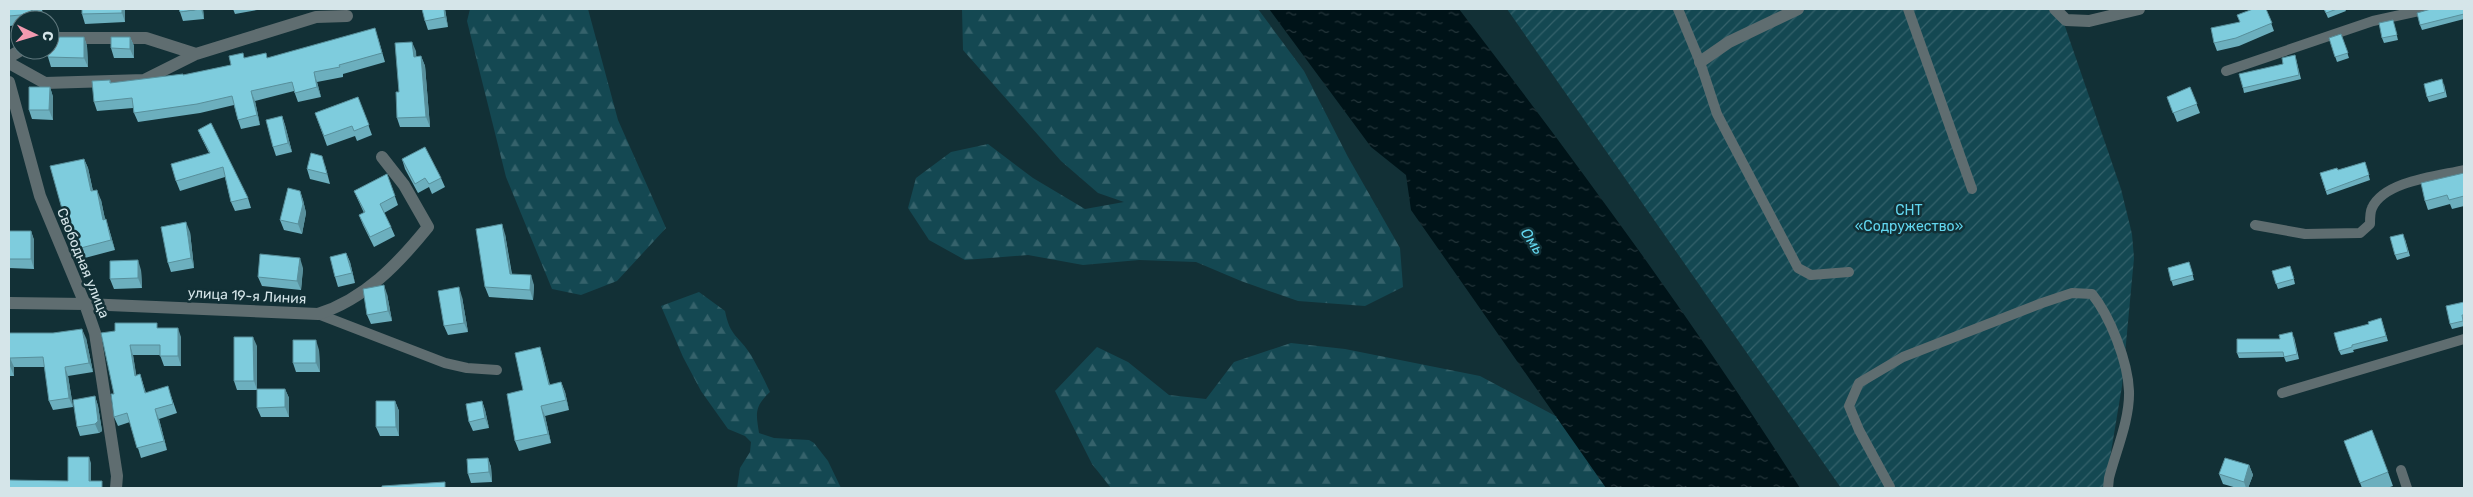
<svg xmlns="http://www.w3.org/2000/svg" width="2473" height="497" font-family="Rubik,sans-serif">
<defs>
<pattern id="forest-firs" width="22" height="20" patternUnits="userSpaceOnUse" patternTransform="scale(1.25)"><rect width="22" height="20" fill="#144852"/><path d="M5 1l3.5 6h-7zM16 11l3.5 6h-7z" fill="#35626b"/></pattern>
<pattern id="garden-furrows" width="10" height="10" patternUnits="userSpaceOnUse" patternTransform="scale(1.25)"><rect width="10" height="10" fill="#144852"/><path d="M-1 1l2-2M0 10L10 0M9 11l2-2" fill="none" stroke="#35626b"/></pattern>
<pattern id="water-ripples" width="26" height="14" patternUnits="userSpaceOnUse" patternTransform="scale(1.25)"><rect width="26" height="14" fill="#001318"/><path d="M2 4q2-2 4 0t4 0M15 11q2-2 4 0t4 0" fill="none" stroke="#24353a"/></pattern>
</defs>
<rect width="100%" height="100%" fill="#123036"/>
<path fill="url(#forest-firs)" d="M470 9H588L618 120 666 228 617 281 581 295 552 289 506 177 467 21Z
M962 9H1258L1304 71 1348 157 1400 248 1403 287 1365 306 1298 301 1241 281 1196 262 1139 260 1083 265 1028 255 965 260 929 240 908 208 916 178 951 152 988 144 1033 178 1085 209 1124 202 1098 193 1061 161 963 50Z
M699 292 725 311C730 337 739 336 751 355 757 366 763 377 768 388L770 392C754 407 756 413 759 433L774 438 809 440 814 443 828 461 841 488H737L740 468 750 452 751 442 745 436 728 429 701 391 683 357 661 306Z
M1291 343 1345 349 1480 376 1597 438 1639 488H1111L1092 464 1055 391 1097 347 1128 362 1169 395 1206 399 1234 362Z"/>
<path fill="url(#garden-furrows)" d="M1507 9H2059L2121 189 2132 234 2134 258 2122 386 2105 488H1841Z"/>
<path fill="url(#water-ripples)" d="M1269 9H1459C1578 164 1695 323 1800 488H1606L1411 210 1406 175 1371 147Z"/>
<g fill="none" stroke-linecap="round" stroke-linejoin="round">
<path stroke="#5f6d70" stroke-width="10" d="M1678 9 1700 62 1717 114 1798 268 1811 275 1849 272
M1908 9 1972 189
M2226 71 2373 21 2428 9
M2255 225 2305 234 2360 233 2370 224C2370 219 2370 212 2372 208 2384 181 2438 176 2464 170
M318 314 445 363 467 368 497 370
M2282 393 2464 339
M2401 470 2407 488
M1890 487 1859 430 1849 406 1859 383 1903 357 2042 303 2072 293 2092 294C2110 316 2128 362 2129 391 2130 419 2116 451 2109 478L2108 488"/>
<path stroke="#5f6d70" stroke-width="12" d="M2055 9 2066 20 2089 21 2139 9
M50 38H146L196 54 316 17 347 16
M9 57 21 50
M1700 62 1729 42 1798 9
M9 63 45 83 144 80 196 54
M9 82 40 196 85 304 95 333 117 476 116 488
M9 303 85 304 318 314C365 299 398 264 428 227L404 185 382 157"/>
</g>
<path fill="#6cafbe" d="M9 9H42L43 16 35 17V20H20V25L9 26Z
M125 9V22L85 24 82 14Z
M203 9 204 19 183 21 180 12Z
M233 9H263L235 14Z
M445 9 448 27 428 30 425 21Z
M2266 9 2274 31 2239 46 2217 51 2214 43 2240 22Z
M2324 9H2345L2346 11 2328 18Z
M2464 9V19L2422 30 2420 25 2430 10Z
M2393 20 2398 40 2384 43 2382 38Z
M2341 34 2349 58 2337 62 2329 38Z
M84 37 87 46 88 67H51L48 57Z
M130 37 134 46V58H114L111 48Z
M378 38 385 62 343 74V77L317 82 321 97 298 102 294 91 255 101 260 125 241 129 238 120 234 105 200 113 138 122 134 113 133 108 97 111 94 102 110 80 111 83 184 75 231 65 245 58H268Z
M416 51V56H421L425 66 430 127H400L397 118 399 92Z
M2295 55 2301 79 2244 93 2243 88 2283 64Z
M2444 84 2447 97 2429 102 2427 97Z
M50 87 53 97V120L32 119 29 110Z
M2190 87 2200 113 2177 122 2167 97Z
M358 97 372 135 357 141 355 136 327 146 315 113Z
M282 116 285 125 292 152 276 156 273 147Z
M198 130 248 198 251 208 235 211 231 202 225 177 180 191 176 181 209 153 202 139Z
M84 159 88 168 93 191 101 200 105 219 109 229 115 250 81 259 77 249 71 225 67 226 64 216Z
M402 159 441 178 445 187 432 194 429 187 418 193 405 169Z
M2365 162 2370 180 2327 195 2320 173 2338 170Z
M325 165 330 184 310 179 307 169Z
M2464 173V206L2452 209 2450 204 2428 210 2425 201Z
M387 174 398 205 384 213 391 227 395 236 374 247 363 225 359 215 364 213 358 200 354 191Z
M300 191 303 200 306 213 302 234 284 230 280 220Z
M9 231H31L34 240V269L9 268Z
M190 232 194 268 171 272 168 263Z
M505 234 512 274 534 285 533 300 489 297 485 287Z
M2405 239 2410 256 2397 260 2395 255Z
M346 253 350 262 355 283 338 287 335 277Z
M2189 262 2194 280 2173 286 2168 268Z
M303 268 301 290 262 286 258 277Z
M141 270 142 288 114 289 110 279Z
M2272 271H2292L2295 284 2278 289Z
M387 294 392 321 371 324 367 315Z
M462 297 468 332 448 335 444 326Z
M2464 302V326L2452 329 2450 324Z
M2381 318 2388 341 2353 350 2354 352 2341 355 2339 351 2369 324Z
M159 328 181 337V366H164L160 355H133L136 375 140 374 146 393 171 396 177 413 159 419 167 450 141 458 130 422 118 426 114 417V394L101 333Z
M9 333 86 338 93 372 68 376 73 407 53 410 49 401 45 367H14V376H9Z
M2294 337 2299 359 2286 362 2284 357 2239 358 2237 353 2280 339Z
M257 346V389H285L289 398V417H261L257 408V390H237L234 381Z
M319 350 320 372H296L293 363Z
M543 357 550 385 561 382 565 392 569 410 545 416 551 443 519 451 515 441 523 390Z
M95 396 98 406 102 431 99 433 80 436 77 427Z
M395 401 399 411V436H380L376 427Z
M482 401 485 410 489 428 473 431 469 422Z
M2344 441 2388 472 2393 486 2387 488H2362Z
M488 458 491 467 492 482 471 483 468 474Z
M2249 465 2253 475 2248 488H2237L2223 484 2219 474Z"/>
<path fill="#588f9b" d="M32 9 35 17V20L32 14Z
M122 9H125V22L122 13Z
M201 9H203L204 19Z
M444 9H445L448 27 445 17Z
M84 37 87 46 88 67 84 58Z
M130 37 134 46V58L130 49Z
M412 42 416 51 417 66 414 57Z
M421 56 425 66 430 127 426 117Z
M314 72 317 82 321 97 317 87Z
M50 87 53 97V120L49 110Z
M251 91 255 101 260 125 257 115Z
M282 116 285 125 292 152 288 143Z
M84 159 88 168 95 201 91 191Z
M97 190 101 200 107 229 103 220Z
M300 191 303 200 306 213 302 234 298 224Z
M106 219 109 229 115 250 111 240Z
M186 222 190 232 194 268 191 258Z
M502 224 505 234 513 283 510 274Z
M31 231 34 240V269L31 259Z
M346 253 350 262 355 283Z
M300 258 303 268 301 290 297 281Z
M138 260 141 270 142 288 138 278Z
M531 275 534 285 533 300 530 290Z
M384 285 387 294 392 321 388 311Z
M459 287 462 297 468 332 464 323Z
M178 328 181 337V366L178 356Z
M82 329 86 338 93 372 89 363Z
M253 337 257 346V390L254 381Z
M316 340 319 350 320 372 316 363Z
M130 345 133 355 138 385 135 376Z
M540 347 543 357 552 395 549 385Z
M10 358 14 367V376L10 366Z
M65 367 68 376 73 407 69 398Z
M561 382 565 392 569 410 566 400Z
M285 389 289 398V417L285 407Z
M95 396 98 406 102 431 99 433 95 424Z
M395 401 399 411V436L396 427Z
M482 401 485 410 489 428 485 418Z
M541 406 545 416 551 443 548 434Z
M155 409 159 419 167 450 164 441Z
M89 457 91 463V486L89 481Z
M488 458 491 467 492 482 489 472Z
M2249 465 2253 475 2248 488H2246L2244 482Z"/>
<path fill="#7eccdd" stroke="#588f9b" d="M9 9H31L32 14 9 16Z
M82 9H122V13L82 14Z
M179 9H201L180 12Z
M422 9H444L445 17 425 21Z
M2253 9H2266L2272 23 2236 38 2214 43 2211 28 2240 22 2237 15Z
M2324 9H2337L2326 13Z
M2431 9H2464V14L2420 25 2417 13Z
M2393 20 2397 35 2382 38 2379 23Z
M375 28 382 53 339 65 340 67 314 72 317 87 295 93 292 82 251 91 257 115 238 120 232 96 197 104 134 113 132 98 94 102 92 81 110 80V83L183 74V75L231 65 229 56 243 53 244 58 266 53 267 58Z
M2341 34 2348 53 2335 57 2329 38Z
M50 37H84V58L48 57V50H50Z
M111 37H130V49L111 48Z
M412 42 414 57 421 56 426 117 397 118 396 92H399L395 43Z
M2295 55 2299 75 2243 88 2239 74 2283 64 2282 58Z
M2442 79 2445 92 2427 97 2424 84Z
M29 87H50L49 110H29Z
M2190 87 2197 104 2173 113 2167 97Z
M358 97 369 125 354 131 352 126 324 136 315 113Z
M282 116 288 143 273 147 266 120Z
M211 123 248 198 231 202 223 167 176 181 171 164 210 153 198 130Z
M425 147 441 178 429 184 425 178 415 184 402 159Z
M311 153 322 156 327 174 307 169Z
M84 159 91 191 97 190 103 220 106 219 111 240 77 249 69 215 64 216 50 166Z
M2365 162 2369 175 2326 191 2320 173 2337 168 2338 170Z
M2464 173V196L2449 200 2447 195 2425 201 2421 183Z
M387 174 395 196 380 204 391 227 370 237 359 215 365 212 354 191Z
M288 188 300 191 303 204 298 224 280 220Z
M186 222 191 258 168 263 161 227Z
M502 224 510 274 531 275 530 290 485 287 476 229Z
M9 231H31V259H9Z
M2403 234 2408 252 2395 255 2390 237Z
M346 253 352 273 335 277 330 257Z
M260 254 300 258 297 281 258 277Z
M138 260V278L110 279V261Z
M2189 262 2193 275 2171 281 2168 268Z
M2290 266 2294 279 2276 284 2272 271Z
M384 285 388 311 367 315 363 289Z
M459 287 464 323 444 326 438 291Z
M2464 302V315H2462L2463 321 2450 324 2446 306Z
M2381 318 2386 336 2352 345V347L2339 351 2334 333 2369 324 2368 322Z
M115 323H157V328H178V356H160V345H130L135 376 140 374 145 393 168 386 173 404 155 409 164 441 137 448 127 413 114 417 111 394H114L101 333 115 331Z
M82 329 89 363 65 367 69 398 49 401 43 357 10 358V366H9V333H53Z
M2292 332 2297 354 2284 357 2283 352 2237 353V339H2280L2279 335Z
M234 337H253L254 381H234Z
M293 340H316V363H293Z
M540 347 549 385 561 382 566 400 541 406 548 434 515 441 507 394 523 390 515 353Z
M257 389H285V407L257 408Z
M95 396 98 421 95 424 77 427 73 400Z
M376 401H395L396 427H376Z
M482 401 485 418 469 422 466 404Z
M2372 430 2388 472 2360 483 2344 441Z
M68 457H89V481H102V488H9V480L68 481Z
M488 458 489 472 468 474 467 459Z
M2225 458 2249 465 2244 482 2219 474Z
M445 482V488H382V486Z"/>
<g text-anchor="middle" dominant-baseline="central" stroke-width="5" stroke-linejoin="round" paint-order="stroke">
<g font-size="14" fill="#62d7f0" stroke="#123036">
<text x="1909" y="210">СНТ<tspan x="1909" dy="16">«Содружество»</tspan></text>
</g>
<g font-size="14" fill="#d5e5e9" stroke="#123036">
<text transform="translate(83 263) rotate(68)">Свободная улица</text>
<text transform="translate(247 296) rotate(3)">улица 19-я Линия</text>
</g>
<g font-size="15" font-style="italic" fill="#63d8f0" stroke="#123036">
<text transform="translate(1532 241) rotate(56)">Омь</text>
</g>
</g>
<rect width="2473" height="497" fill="none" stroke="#d5e5e9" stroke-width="20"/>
<g transform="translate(35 35) rotate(95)"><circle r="24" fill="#123036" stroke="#60787e"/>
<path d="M0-4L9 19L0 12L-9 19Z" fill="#f29ab0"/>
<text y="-8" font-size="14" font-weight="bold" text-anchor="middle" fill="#d5e5e9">С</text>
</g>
</svg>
